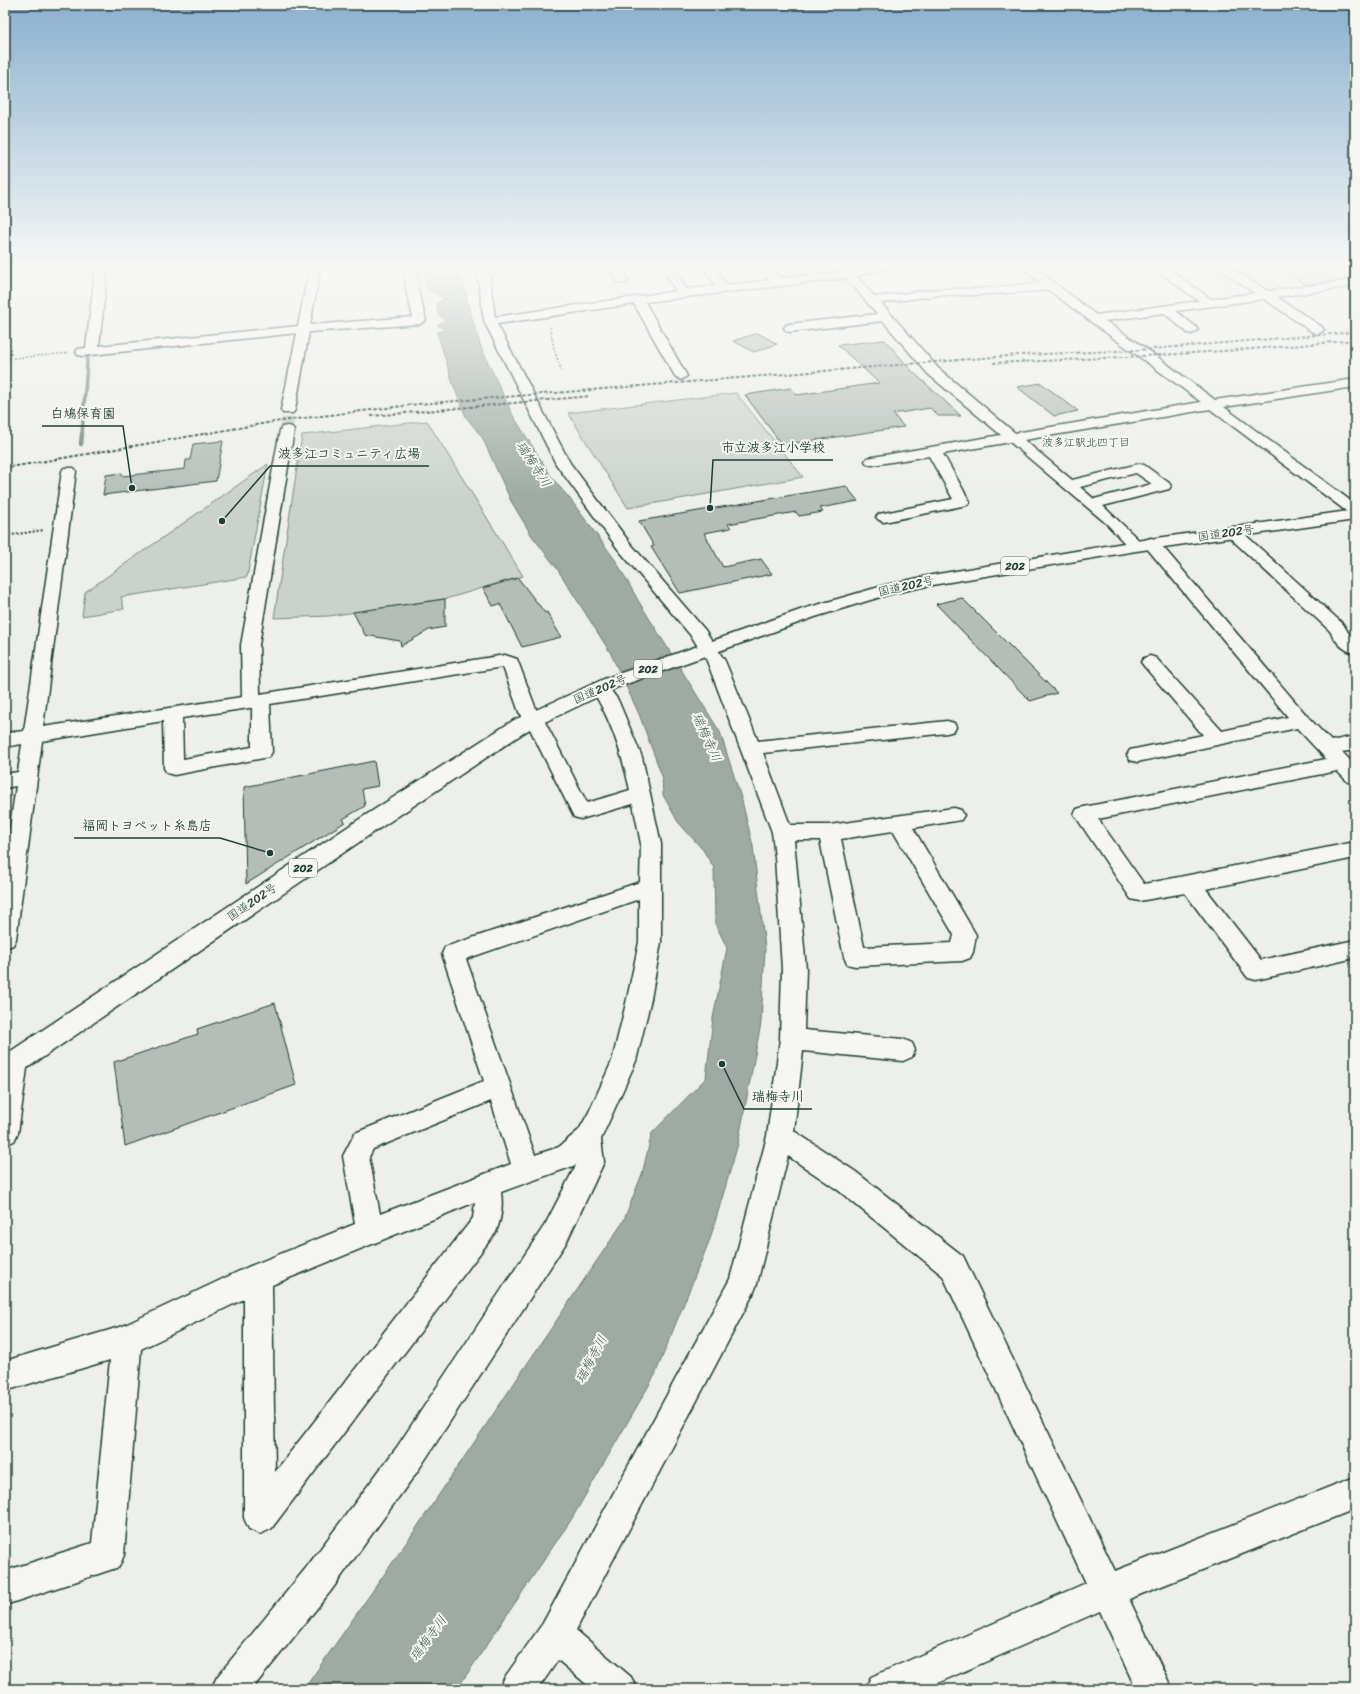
<svg xmlns="http://www.w3.org/2000/svg" width="1360" height="1694" font-family="Sriracha,'Klee One',sans-serif">
<rect width="100%" height="100%" fill="#edefea"/>
<filter id="ink" filterUnits="userSpaceOnUse"><feTurbulence type="fractalNoise" baseFrequency=".025" numOctaves="2"/><feDisplacementMap in="SourceGraphic" scale="8" xChannelSelector="R" yChannelSelector="G"/><feConvolveMatrix kernelMatrix="1 2 1 2 8 2 1 2 1" color-interpolation-filters="sRGB"/></filter>
<g filter="url(#ink)">
<path fill="#cbd2cc" stroke="#758880" d="M736 393 803 477 628 508 568 413Z
M427 421 523 576 449 598 329 616 274 618 302 435Z
M268 464 247 577 121 597 124 609 82 616 85 592Z"/>
<path fill="#9faaa4" stroke="#6c7e77" d="M423 264H457L458 276 464 283 467 302 481 347 512 414 553 479 570 499 616 561 639 602 720 732 742 801 753 846 765 948 761 1023 738 1144 710 1239 655 1375 571 1520 457 1689H304L411 1536 623 1222 642 1174 652 1133 706 1078 713 1018 727 948 715 923 714 868 703 850 678 822 663 795 662 776 639 714 610 652 556 567 532 536 511 501 482 437 466 417 453 384 437 332 446 330 437 325 445 320 438 314 437 303 444 299 426 288Z"/>
<g fill="none" stroke-linecap="round" stroke-linejoin="round">
<path stroke="#6c7e77" stroke-width="3.5" d="M82 435 88 348"/>
<path stroke="#6c7e77" stroke-width="4.5" d="M81 444 82 434"/>
</g>
<path fill="#b4bdb8" stroke="#1f3d34" d="M1343 264H1355V279L1306 285 1285 272Z
M758 333 777 344 754 352 733 341Z
M885 340 912 371 961 416H938L930 408 893 414 904 427 782 445 745 395 791 388 797 395 879 383 838 345Z
M1041 383 1078 411 1054 416 1017 387Z
M223 441 216 481 103 495 106 475 122 473V476L185 469 186 460H190L193 444Z
M846 486 858 501 820 508 823 512 799 516 796 512 728 524 731 528 704 533 723 567 761 559 772 574 680 593 651 547 654 546 639 521Z
M518 578 545 613 547 612 561 637 522 647 500 604 493 606 483 588Z
M962 598 1057 693 1030 701 936 604Z
M445 599V627L429 630 401 646 400 641 365 635 353 612Z
M374 761 378 786 362 789 365 806 343 819 345 822 246 884 244 787Z
M275 1003 296 1085 125 1146 114 1062 198 1034 197 1029Z"/>
<g fill="none" stroke-linecap="round" stroke-linejoin="round">
<path stroke="#c4cbc6" stroke-width="12" stroke-dasharray="12 6" stroke-linecap="butt" d="M287 430 288 410"/>
<g stroke="#1f3d34" stroke-width="3">
<path id="minor" d="M96 264H108L99 346 298 326 310 264H321L310 325 413 317 407 294 404 264H416L419 294 426 320 420 324 309 332 295 410 293 413H283L281 410 297 333 82 356 78 355 76 352 78 349 86 348Z
M476 264H488L495 317 676 291 660 264H671L686 289 716 286 701 264H712L726 285 769 280 758 264H769L780 278 841 272 835 264H846L851 270 875 264H895L894 266 856 276 875 297 940 289H977L1041 283 1018 264H1030L1096 315 1199 301 1162 274 1160 272 1166 269 1170 270 1211 299 1255 293 1211 264H1224L1268 291 1355 280V286L1277 297 1322 327 1324 330 1318 334 1314 333 1264 299 1176 311 1196 327 1198 330 1192 334 1188 333 1164 313 1105 321 1144 347 1215 400 1355 379V387L1224 407 1355 504V516L1350 514 1210 409 1024 440 1072 480 1139 464 1144 465 1169 483 1171 486 1169 489 1103 506 1142 543 1144 546 1142 549H1130L1107 524 1010 442 943 454 970 502 967 505 884 522 879 520 876 517 879 514 953 499 929 456 872 465 867 464 865 461 867 458 1001 435 928 374 883 321 790 332 786 331 784 328 786 325 790 324 877 314 846 278 645 302 687 376 681 380 675 376 634 304 497 324 570 463 630 543 705 630 725 661 758 741 947 721 954 723 956 727 954 731 947 733 763 753 790 825H829L954 808 961 810 964 815 961 820 913 828 976 935 973 952 970 958 962 961 855 966 847 964 844 957 820 840H794L806 969 804 1030 903 1039 912 1043 915 1050 912 1057 903 1061 803 1051 794 1131 856 1172 963 1256 1115 1571 1355 1477V1509L1129 1599 1172 1689H1136L1100 1611 924 1689H865L871 1677 1086 1583 943 1276 838 1190 788 1156 757 1284 753 1294 576 1630 631 1677 637 1689H592L558 1660 538 1689H499L505 1677 543 1623 730 1279 767 1136 780 1039 782 969 775 857 772 832 707 661 692 637 618 549 556 464 484 321ZM1049 290C1099 329 1151 364 1201 402L1015 433 938 368 881 303 940 295H977ZM1136 473 1152 484 1094 499 1080 487ZM893 831 954 935 952 943 864 947 841 839Z
M609 264H620L628 281 626 283H618Z
M287 426 292 427 294 430 259 645 260 694 505 655 517 659 536 709 543 718 587 803 630 790C622 754 611 719 591 688L594 684 600 682 606 684 618 700 642 757 661 844V942L651 999 636 1061 601 1139 604 1162 566 1243 419 1469 330 1592 252 1689H211L217 1677 306 1568 397 1447 546 1223 576 1165 501 1192C503 1206 501 1220 496 1232L271 1529 260 1534 249 1529 244 1518V1299L141 1349 124 1555 119 1567 5 1605V1571L92 1543 110 1360 5 1391V1361L123 1326 248 1267 355 1224 343 1156 355 1133 484 1081 442 954 445 947 640 882 641 844 633 804 581 819 574 817 526 721 519 712 503 667 270 704 272 752 269 757 174 775 167 773 164 768 163 721 42 741 16 939 13 945 5 948V861L16 786 5 788V774L18 772 22 744 5 747V733L24 731 62 471 64 468H74L76 471 43 727 242 697 241 645 280 430 282 427ZM249 708H252V747L183 759 182 718ZM639 899V942L627 999 612 1061 589 1112 579 1130 559 1147 535 1155 466 959ZM491 1101 511 1164 380 1214 369 1157 373 1149ZM475 1202 473 1218 275 1472 272 1285Z
M1233 527 1239 529 1343 624 1349 634 1355 639V653C1343 651 1335 641 1330 631L1227 535 1225 532 1227 529Z
M1151 538 1157 540 1308 717 1331 741 1355 736V750L1342 752 1355 765V784L1348 782 1337 771 1098 819 1144 884 1355 842V858L1206 889 1261 960 1355 940V958L1256 980 1248 978 1185 893 1139 901 1131 899 1074 814 1077 809 1084 807 1326 759 1297 728 1137 762 1130 760 1127 755 1130 750 1203 735 1144 666 1141 662 1144 658 1150 656 1156 658 1222 731 1288 717 1145 546 1143 543 1145 540Z
M16 1050 25 1053 28 1061 18 1133 14 1141 5 1145V1058L7 1053Z"/>
</g>
<g stroke="#1f3d34" stroke-width="3">
<path id="highway" d="M1355 510V520L1136 551 932 585 890 594 815 617 618 687 528 730 371 834 14 1077 5 1080V1055L355 822 514 720 604 679 803 609 886 585 932 575 1136 541Z"/>
</g>
<path stroke="#1f3d34" stroke-width="1.5" stroke-dasharray="2 2" stroke-linecap="butt" d="M550 327 554 349 562 372
M5 359 69 353"/>
<path stroke="#1f3d34" stroke-width="2" stroke-dasharray="2 2" stroke-linecap="butt" d="M5 536 44 530"/>
<use href="#minor" fill="#f6f6f2" fill-rule="evenodd"/>
<use href="#highway" fill="#f6f6f2" fill-rule="evenodd"/>
<path stroke="#1f3d34" stroke-width="2" stroke-dasharray="3.5 2" stroke-linecap="butt" d="M993 363C1114 358 1235 352 1355 340
M371 416 590 396
M5 468 273 422 419 404 1020 355 1140 350 1355 332"/>
</g>
</g>
<linearGradient id="sky" x2="0" y2="1"><stop stop-color="#8bb0cd"/><stop offset="0.53" stop-color="#f7f8f6"/><stop offset="1" stop-color="#f7f8f6" stop-opacity="0"/></linearGradient>
<rect width="1360" height="501" fill="url(#sky)"/>
<g text-anchor="middle" dominant-baseline="central" stroke-width="4" stroke-linejoin="round" paint-order="stroke">
<g font-size="11" fill="#1f3d34" stroke="#f6f6f2">
<text x="1086" y="442">波多江駅北四丁目</text>
</g>
<g fill="#f6f6f2" stroke="#60746d" stroke-width="1">
<rect x="1001" y="557" width="28" height="18" rx="3"/>
<rect x="634" y="660" width="28" height="18" rx="3"/>
<rect x="289" y="859" width="28" height="18" rx="3"/>
</g>
<g font-size="11" font-weight="bold" fill="#1f3d34">
<text x="1015" y="566">202</text>
<text x="648" y="669">202</text>
<text x="303" y="868">202</text>
</g>
<g font-size="12" fill="#1f3d34" stroke="#f6f6f2">
<text transform="translate(1226 533) rotate(-8)">国道202号</text>
<text transform="translate(906 586) rotate(-13)">国道202号</text>
<text transform="translate(600 689) rotate(-23)">国道202号</text>
<text transform="translate(252 902) rotate(-34)">国道202号</text>
</g>
<g font-size="13" font-style="italic" fill="#3f5850" stroke="#f6f6f2">
<text transform="translate(534 464) rotate(57)">瑞梅寺川</text>
<text transform="translate(707 737) rotate(66)">瑞梅寺川</text>
<text transform="translate(591 1359) rotate(-62)">瑞梅寺川</text>
<text transform="translate(428 1638) rotate(-54)">瑞梅寺川</text>
</g>
</g>
<path fill="none" stroke="#1f3d34" stroke-width="1.5" d="M132 488L123 426H42M710 508L713 460H833M222 521L270 466H429M270 853L220 838H74M722 1064L744 1109H812"/>
<g fill="#1f3d34" stroke="#f6f6f2" stroke-width="1.5">
<circle cx="132" cy="488" r="4"/>
<circle cx="710" cy="508" r="4"/>
<circle cx="222" cy="521" r="4"/>
<circle cx="270" cy="853" r="4"/>
<circle cx="722" cy="1064" r="4"/>
</g>
<g font-size="13" text-anchor="middle" font-weight="bold" fill="#1f3d34" stroke="#f6f6f2" stroke-width="4" stroke-linejoin="round" paint-order="stroke">
<text x="83" y="418">白鳩保育園</text>
<text x="773" y="452">市立波多江小学校</text>
<text x="349" y="458">波多江コミュニティ広場</text>
<text x="147" y="830">福岡トヨペット糸島店</text>
<text x="778" y="1101">瑞梅寺川</text>
</g>
<rect width="1360" height="1694" fill="none" stroke="#f6f6f2" stroke-width="20"/>
<rect x="10" y="10" width="1340" height="1674" fill="none" stroke="#1f3d34" stroke-width="1.5" filter="url(#ink)"/>
</svg>
